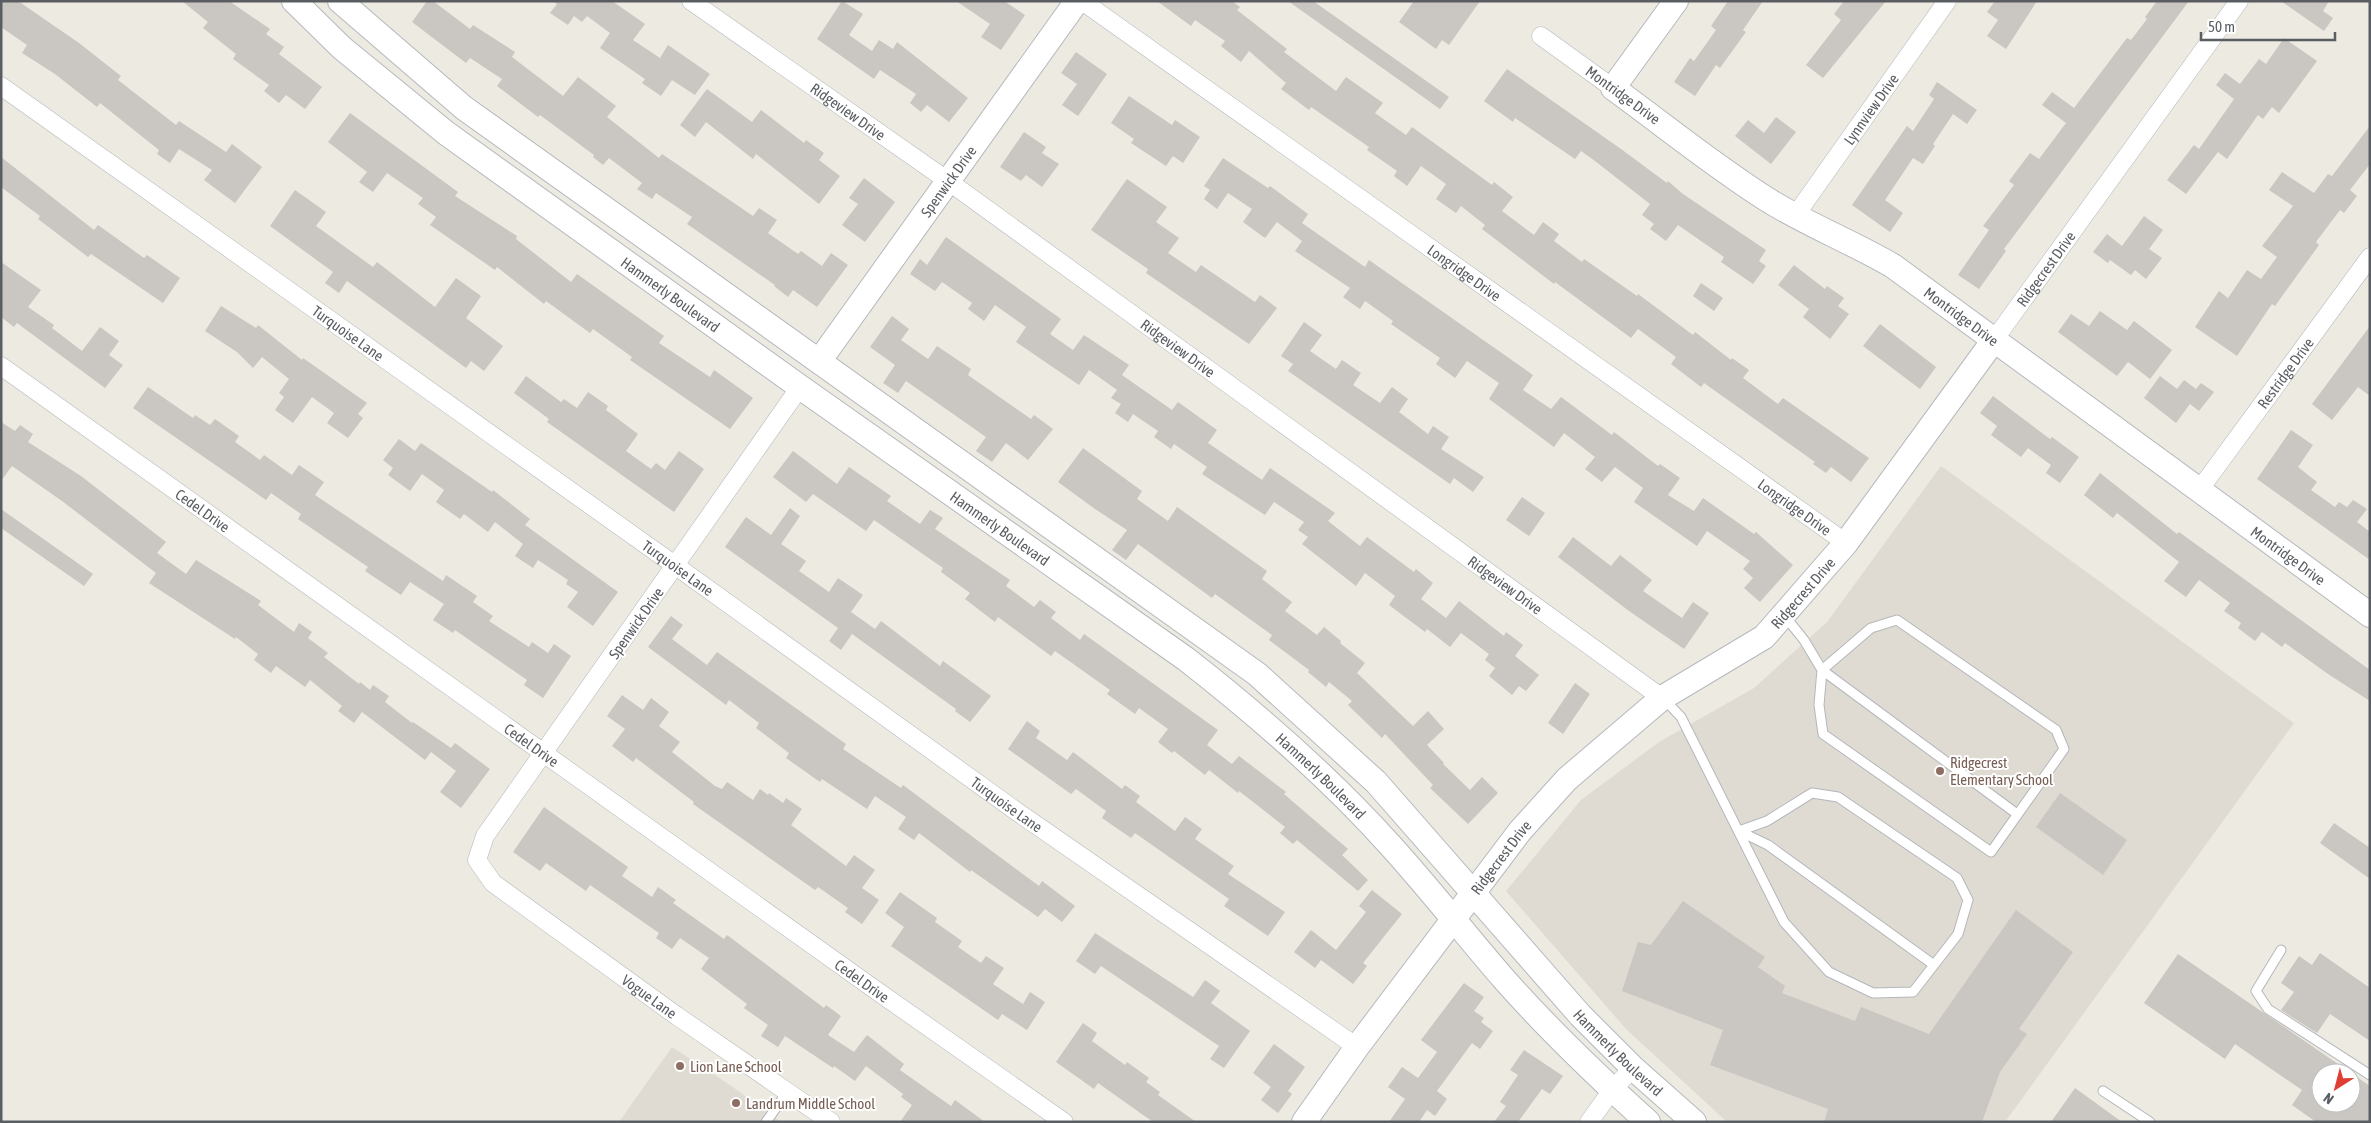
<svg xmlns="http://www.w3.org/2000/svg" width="2371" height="1123" font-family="'Asap Condensed',sans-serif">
<rect width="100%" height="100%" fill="#eceae1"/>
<path fill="#dfdbd3" d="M1941 466 2294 723 2005 1122H1727L1626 1029 1506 891 1581 800 1659 742 1754 688 1827 622Z
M672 1047 730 1085 781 1122H619Z"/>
<path fill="#cac6c1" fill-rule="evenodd" d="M1 1H18L79 43 121 76 118 80 176 125 179 121 226 152 232 144 262 167 235 203 204 180 212 170 179 149 170 163 157 154 159 150 100 103 97 107 55 74 22 53 27 45 1 27Z
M182 1H229L270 29 266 34 284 47 279 54 322 87 305 109 286 95 279 103 264 91 269 85 233 59 236 54 203 28 208 22Z
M427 1H433L470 29 473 25 515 52 512 57 563 96 578 77 616 106 607 117 659 158 662 154 753 216 759 208 777 220 768 233 798 254 801 251 822 266 831 253 848 265 817 307 793 290 788 297 774 286 775 285 687 224 692 217 656 193 652 199 637 189 642 183 609 158 603 165 593 157 594 155 540 115 538 117 497 86 502 79 470 58 466 63 412 22Z
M553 1H612L645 24 633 40 660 58 668 45 710 74 695 95 672 80 661 96 642 83 645 79 600 48 610 33 587 16 582 22 574 16 568 25 550 13 557 4Z
M842 1 863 14 849 35 872 51 879 40 893 49 897 42 968 98 949 122 927 105 921 112 910 103 916 94 880 70 874 79 817 39Z
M956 1H1004L1025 15 1001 50 981 37 990 24Z
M1157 1H1232L1240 7 1237 10 1287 49 1284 52 1336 91 1346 77 1383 103 1375 113 1406 135 1412 127 1492 185 1494 182 1513 197 1502 211 1534 235 1543 222 1559 234 1554 241 1582 262 1584 259 1637 296 1638 294 1693 335 1695 332 1731 360 1732 358 1749 370 1743 378 1778 404 1783 398 1869 458 1851 482 1831 467 1826 473 1813 464 1815 462 1704 383 1701 387 1671 364 1676 357 1638 329 1631 338 1555 282 1554 284 1482 229 1485 225 1461 206 1456 213 1436 199 1446 184 1421 166 1407 186 1394 176 1397 171 1367 150 1369 147 1311 107 1309 110 1281 89 1286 83 1249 51 1241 62 1221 46 1225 41 1195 20 1191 26Z
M1288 1H1313L1449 97 1440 109Z
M1414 1H1480L1449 45 1442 40 1436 49 1399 22Z
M1728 1H1763L1743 30 1746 32 1720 68 1716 65 1695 96 1674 82 1690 58 1694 61 1716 30 1711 26Z
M1844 1H1886L1823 78 1806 65 1841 20 1834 14Z
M1995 1H2037L2006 49 1987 36 1998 20 1987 12Z
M2157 1H2189L2004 249 2006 251 1979 289 1958 275 1989 230 1983 226 2014 185 2009 181 2030 153 2039 159 2066 123 2042 105 2052 92 2074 108 2127 38 2131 40 2147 19 2145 17Z
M2281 1H2329L2323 11 2333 18 2324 31Z
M2284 38 2317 61 2279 113 2272 107 2263 119 2258 115 2227 159 2218 152 2186 194 2167 180 2194 145 2199 149 2234 99 2216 85 2225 73 2240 84 2259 59 2266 64Z
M1076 52 1107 74 1078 116 1062 105 1077 84 1061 73Z
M1507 69 1621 149 1667 183 1668 181 1683 194 1766 250 1759 261 1766 266 1753 284 1721 262 1724 257 1678 225 1666 241 1650 229 1654 224 1642 215 1650 204 1595 161 1581 151 1575 159 1515 118 1513 122 1484 101Z
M1937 82 1977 110 1967 124 1953 114 1933 144 1935 146 1923 164 1913 158 1885 200 1903 213 1890 232 1852 205 1907 126 1913 131 1934 99 1929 95Z
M707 89 752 122 761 110 804 143 806 140 824 153 819 160 840 176 819 204 756 154 753 159 706 122 695 137 680 125Z
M1129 96 1172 125 1175 120 1200 137 1183 163 1173 156 1166 166 1131 143 1134 139 1111 123Z
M350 113 458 192 455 196 517 236 516 239 571 282 577 274 664 336 659 343 710 377 714 370 753 398 730 429 630 360 632 357 593 329 590 333 546 301 544 304 497 267 495 270 430 225 436 217 418 204 423 198 387 173 373 192 359 182 367 172 328 142Z
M1776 117 1796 132 1771 164 1735 136 1748 120 1764 133Z
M2370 126V164L2350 190 2357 196 2344 213 2340 210 2316 242 2319 245 2275 306 2272 304 2237 356 2195 327 2219 291 2228 298 2247 270 2261 279 2277 257 2262 246 2293 206 2269 190 2282 172 2314 193 2328 174 2332 176Z
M1024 132 1046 147 1042 153 1059 164 1042 187 1026 175 1021 181 1000 167Z
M1 157 94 230 98 225 144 258 147 255 180 278 163 303 91 254 88 257 38 219 40 216 1 187Z
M1223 158 1268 188 1270 186 1308 214 1302 223 1365 267 1369 260 1533 375 1523 390 1551 409 1561 397 1612 435 1614 432 1658 466 1660 464 1680 478 1668 495 1694 511 1703 498 1754 534 1756 532 1793 565 1760 602 1744 588 1753 578 1743 569 1750 561 1707 531 1697 546 1634 502 1643 488 1615 467 1602 482 1585 469 1595 457 1564 433 1554 447 1489 399 1499 383 1467 361 1455 378 1436 364 1440 358 1391 324 1393 321 1365 301 1360 309 1343 297 1350 288 1295 251 1302 241 1277 222 1265 238 1243 222 1252 209 1228 193 1217 209 1204 199 1210 190 1204 186Z
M864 178 895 202 865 242 842 225 858 204 849 198Z
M1127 179 1167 207 1156 222 1179 238 1168 253 1196 272 1201 265 1255 302 1260 295 1277 308 1249 344 1146 273 1148 269 1091 230Z
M295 190 326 212 316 226 373 267 377 262 435 307 456 278 481 296 466 318 503 346 484 371 471 361 466 368 347 281 339 293 325 283 333 272 270 226Z
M2144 216 2163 230 2149 249 2162 258 2146 279 2135 270 2131 275 2110 260 2108 263 2093 252 2107 234 2122 246Z
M946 237 1061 319 1050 334 1073 350 1084 335 1129 365 1122 375 1172 410 1178 402 1217 430 1208 443 1262 480 1270 468 1335 513 1328 521 1360 546 1367 537 1414 572 1416 569 1433 583 1421 599 1446 618 1459 601 1504 636 1506 632 1523 645 1515 656 1539 675 1526 691 1519 686 1512 695 1489 676 1495 668 1485 660 1489 654 1461 633 1450 647 1427 629 1425 632 1389 605 1395 596 1365 573 1356 586 1302 544 1308 537 1298 530 1304 522 1274 502 1265 515 1202 474 1207 467 1174 444 1171 449 1154 437 1158 431 1133 414 1128 422 1115 413 1121 404 1111 398 1117 390 1089 370 1079 385 1016 342 1026 327 995 305 984 321 968 309 972 303 942 282 935 291 910 274 920 259 927 265Z
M1 262 41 290 28 307 54 325 52 328 82 351 100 327 119 341 109 355 123 365 105 388 17 323 14 327 1 317Z
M1794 265 1825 289 1827 286 1844 298 1838 306 1849 314 1830 339 1803 317 1809 309 1778 285Z
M1701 283 1723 298 1714 311 1693 296Z
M221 306 256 328 258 325 302 360 303 358 367 403 358 414 363 418 348 438 327 423 334 413 312 397 293 423 275 410 284 397 279 393 289 379 262 357 253 368 237 352 205 331Z
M2100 311 2127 330 2134 321 2172 350 2150 379 2128 362 2117 376 2058 332 2071 314 2089 326Z
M892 316 909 329 901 340 928 359 937 346 971 369 968 375 1031 419 1034 415 1053 429 1028 460 1006 443 992 462 976 451 986 437 906 381 898 393 883 383 895 365 870 347Z
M1304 322 1322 335 1310 351 1336 369 1342 360 1361 373 1353 385 1380 403 1392 387 1408 399 1399 412 1428 434 1433 426 1449 437 1441 449 1484 477 1473 492 1454 478 1450 484 1288 371 1293 364 1281 356Z
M1880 324 1936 367 1920 389 1863 346Z
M2370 326V396L2358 387 2332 420 2312 404Z
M526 376 561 402 564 399 577 408 588 392 608 406 606 410 638 434 626 451 651 469 656 463 665 470 679 451 704 469 674 512 547 422 549 419 514 393Z
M2160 376 2177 389 2184 380 2196 389 2201 383 2214 392 2199 411 2190 404 2176 423 2144 398Z
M148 387 193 418 195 415 210 425 215 419 239 436 235 442 260 460 264 455 292 475 299 465 324 482 315 495 443 581 446 575 477 596 473 602 493 616 489 621 529 647 532 642 548 653 554 644 571 656 543 698 524 685 527 680 455 630 453 633 433 620 444 604 410 582 401 595 365 571 368 567 298 519 301 514 271 493 266 500 133 408Z
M1993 396 2050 439 2052 437 2079 457 2060 483 2046 473 2051 465 2028 448 2021 457 1991 435 1997 426 1980 413Z
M1 422 15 431 20 425 33 434 28 442 81 476 166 542 157 553 186 574 196 560 261 601 258 605 294 632 299 623 312 632 308 638 328 653 324 657 359 684 360 682 370 690 373 685 389 696 385 702 412 723 413 722 451 748 455 743 490 769 461 808 440 792 456 771 431 752 425 760 362 712 354 723 338 711 342 706 310 680 305 687 276 666 271 673 254 660 258 654 236 637 235 639 149 583 156 573 62 501 12 466 1 481Z
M2291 430 2313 445 2298 467 2317 482 2311 490 2335 507 2339 502 2347 507 2353 500 2367 509 2357 522 2370 532V560L2257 479Z
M399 439 415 451 421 443 492 492 493 490 530 519 525 525 618 592 593 626 567 607 578 592 566 584 568 580 538 560 533 568 515 556 523 544 495 522 488 532 464 514 460 519 436 502 444 490 422 474 410 491 388 475 393 468 383 460Z
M1083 448 1142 491 1137 499 1168 521 1177 507 1267 571 1262 579 1292 602 1285 611 1317 635 1324 627 1341 641 1340 643 1365 663 1357 673 1413 726 1428 711 1444 729 1427 745 1444 763 1443 764 1470 790 1482 777 1498 793 1468 824 1430 788 1433 785 1385 734 1382 738 1348 705 1352 701 1329 682 1326 687 1308 672 1309 670 1269 640 1272 635 1215 594 1212 598 1138 544 1126 560 1112 550 1127 530 1095 509 1058 482Z
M793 451 837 484 849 467 891 496 887 501 920 524 930 510 943 518 935 529 1010 580 1006 586 1034 607 1040 600 1056 612 1051 618 1080 640 1084 634 1218 730 1207 745 1232 764 1239 756 1286 792 1284 794 1348 849 1342 855 1368 880 1358 891 1297 840 1293 844 1280 833 1285 827 1239 791 1238 793 1209 770 1205 775 1174 751 1172 753 1158 742 1168 729 1139 708 1135 714 1107 694 1110 690 1055 651 1051 656 998 617 995 622 965 599 970 593 941 572 943 568 874 520 866 531 813 494 806 502 773 477Z
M2100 473 2177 534 2179 532 2370 670V701L2328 674 2285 643 2282 647 2262 632 2255 641 2238 628 2241 623 2224 611 2230 603 2199 580 2186 597 2164 581 2179 562 2117 513 2113 518 2084 495Z
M1522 497 1545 513 1529 536 1506 520Z
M790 508 800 516 781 544 806 561 799 571 829 592 838 578 863 595 851 612 875 629 881 621 940 666 943 661 991 696 970 722 955 711 956 709 852 634 841 650 829 641 838 628 725 547 746 517 771 535Z
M1 509 93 574 84 586 1 528Z
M1573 537 1611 566 1620 555 1652 580 1643 591 1682 618 1693 602 1709 613 1684 649 1629 611 1558 557Z
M671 616 683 625 672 639 707 665 717 652 846 744 843 749 901 788 903 785 1039 886 1042 881 1075 906 1062 922 1045 909 1038 917 971 870 970 872 919 833 914 840 898 829 906 817 875 796 867 809 822 779 820 782 786 758 789 753 756 728 759 723 729 700 726 705 648 647Z
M1575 683 1590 694 1563 734 1548 723Z
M622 695 643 710 651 698 669 712 659 726 680 742 672 752 715 786 722 789 727 782 753 800 760 789 768 795 769 793 783 803 786 798 802 809 791 825 846 866 854 855 875 870 862 888 879 900 862 924 845 912 848 908 818 887 815 890 693 804 694 802 636 758 633 762 612 746 625 729 607 716Z
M1027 721 1040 731 1036 738 1067 760 1073 752 1122 789 1125 785 1140 796 1136 802 1175 831 1185 817 1202 829 1195 839 1234 866 1228 874 1285 912 1268 936 1224 906 1229 899 1135 833 1131 838 1102 818 1106 811 1076 789 1071 794 1008 749Z
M2060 793 2127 840 2103 875 2036 827Z
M544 807 628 867 622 876 652 897 658 887 676 900 673 903 724 939 727 935 824 1008 826 1005 841 1016 828 1035 854 1052 867 1035 904 1064 900 1070 951 1106 955 1100 985 1122H900L912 1105 901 1097 903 1094 866 1066 855 1081 834 1066 833 1068 785 1036 778 1047 761 1036 768 1025 744 1008 747 1004 701 969 709 958 680 938 672 949 656 938 659 933 590 885 586 891 546 863 540 871 513 852Z
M2334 823 2370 848V879L2320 843Z
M1372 890 1402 914 1363 963 1367 966 1353 984 1321 960 1315 968 1294 952 1311 930 1336 950 1366 912 1359 906Z
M900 892 937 918 935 922 962 941 958 947 981 963 986 956 1004 968 993 984 1023 1004 1030 992 1045 1002 1027 1030 1002 1014 998 1020 891 946 904 927 885 913Z
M1683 901 1765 957 1758 967 1785 986 1782 993 1855 1021 1861 1007 1929 1034 2016 910 2073 952 2019 1029 2027 1034 2000 1072 1982 1122H1824L1828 1109 1710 1065 1723 1030 1622 991 1638 942 1651 945Z
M1095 933 1193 997 1205 980 1220 991 1211 1003 1250 1031 1224 1068 1210 1059 1219 1046 1101 966 1095 974 1076 961Z
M2320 953 2370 988V1041L2330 1014 2317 1033 2281 1010 2294 992 2281 983 2299 956 2312 965Z
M2178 954 2370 1086V1122H2316L2292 1105 2302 1090 2235 1044 2225 1059 2144 1003ZM2321 1073H2351V1103H2321Z
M1464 983 1484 997 1474 1011 1484 1018 1481 1022 1493 1031 1480 1049 1472 1043 1437 1091 1447 1099 1435 1116 1427 1110 1419 1122H1389L1405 1099 1388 1087 1402 1067 1418 1078 1437 1052 1421 1040Z
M1083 1023 1097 1033 1092 1041 1125 1065 1127 1062 1149 1078 1146 1082 1160 1092 1158 1095 1196 1122H1153L1098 1083 1094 1089 1056 1062Z
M1274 1044 1305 1067 1288 1091 1292 1094 1278 1113 1261 1100 1271 1087 1253 1073Z
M1524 1050 1563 1076 1550 1094 1542 1089 1518 1122H1494L1506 1106 1500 1102 1518 1075 1510 1070Z
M2075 1088 2122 1122H2051Z"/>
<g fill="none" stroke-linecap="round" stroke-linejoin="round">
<g stroke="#b4b7bb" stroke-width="11">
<path id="lane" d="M1784 615 1804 640 1822 670 2017 814
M1897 620 2056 730 2064 749 1991 852 1823 734 1819 705 1822 670 1871 628Z
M1664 699 1681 717 1784 922 1829 972 1873 993 1913 992 1958 934 1968 900 1957 878 1838 797 1812 793 1767 821 1739 831
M1739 831 1768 845 1934 965
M2281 950 2256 991 2268 1009 2370 1075
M2103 1091 2150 1122
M766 1122 788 1091"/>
</g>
<g stroke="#b4b7bb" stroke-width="19">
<g id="street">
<path id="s1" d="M691 1 948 181 1662 698"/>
<path id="s2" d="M1082 1 1846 543"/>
<path d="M1541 36 1613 88"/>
<path id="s3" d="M1 86 676 566 1016 811 1357 1047"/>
<path id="s4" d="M1795 216 1947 1"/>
<path id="s5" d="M1994 340 2239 1"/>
<path id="s6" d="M1 366 877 991 1064 1122"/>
<path id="s7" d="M800 387 485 836 477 860 493 883 677 1016 831 1122"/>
<path id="s8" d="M2200 489 2370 257"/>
<path d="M1589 1122 1612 1090 1633 1068"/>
</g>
</g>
<g stroke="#b5b8bd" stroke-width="26">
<g id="secondary">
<path id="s9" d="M294 1 342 48 446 133 800 387 1186 659C1259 716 1328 776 1390 845 1429 888 1465 934 1503 978 1548 1029 1597 1076 1648 1122"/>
<path id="s10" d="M340 1 464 108 1257 674 1376 782 1580 1015 1633 1068 1694 1122"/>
<path id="s11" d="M1676 1 1613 88C1664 125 1714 166 1768 200 1808 225 1852 242 1893 266L2370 615"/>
<path id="s12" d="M820 360 1077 1"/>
<path id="s13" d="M1304 1122 1357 1047 1520 831 1567 779 1662 698 1764 637 1846 543 1994 340"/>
</g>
</g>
<use href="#lane" stroke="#fff" stroke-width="9"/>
<use href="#street" stroke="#fff" stroke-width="18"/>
<use href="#secondary" stroke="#fff" stroke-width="24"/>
</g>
<g fill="#8d6e63" stroke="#fff" stroke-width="2">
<circle cx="1940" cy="771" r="5"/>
<circle cx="680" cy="1066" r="5"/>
<circle cx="736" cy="1103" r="5"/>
</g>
<g text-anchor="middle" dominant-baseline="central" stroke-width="4" stroke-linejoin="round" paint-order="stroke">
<g font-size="15" fill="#5a5e62" stroke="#fff">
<text transform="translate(1623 95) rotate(36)">Montridge Drive</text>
<text stroke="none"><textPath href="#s4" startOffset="131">Lynnview Drive</textPath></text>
<text stroke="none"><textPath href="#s1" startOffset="192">Ridgeview Drive</textPath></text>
<text stroke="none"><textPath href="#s12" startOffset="220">Spenwick Drive</textPath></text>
<text stroke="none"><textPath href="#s5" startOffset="88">Ridgecrest Drive</textPath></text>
<text stroke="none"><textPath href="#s2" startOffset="469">Longridge Drive</textPath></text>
<text stroke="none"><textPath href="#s9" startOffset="478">Hammerly Boulevard</textPath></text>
<text stroke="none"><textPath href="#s11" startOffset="525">Montridge Drive</textPath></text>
<text stroke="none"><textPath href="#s3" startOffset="426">Turquoise Lane</textPath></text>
<text stroke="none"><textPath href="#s1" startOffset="598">Ridgeview Drive</textPath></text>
<text stroke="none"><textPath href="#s8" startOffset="144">Restridge Drive</textPath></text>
<text stroke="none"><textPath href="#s2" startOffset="874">Longridge Drive</textPath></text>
<text stroke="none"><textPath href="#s6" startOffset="248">Cedel Drive</textPath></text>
<text stroke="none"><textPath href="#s9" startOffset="882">Hammerly Boulevard</textPath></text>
<text stroke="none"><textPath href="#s11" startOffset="930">Montridge Drive</textPath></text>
<text stroke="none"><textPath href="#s3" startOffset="831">Turquoise Lane</textPath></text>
<text stroke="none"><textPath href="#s1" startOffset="1002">Ridgeview Drive</textPath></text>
<text stroke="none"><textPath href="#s13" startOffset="735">Ridgecrest Drive</textPath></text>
<text transform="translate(636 623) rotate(-55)">Spenwick Drive</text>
<text stroke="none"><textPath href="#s6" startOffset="652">Cedel Drive</textPath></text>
<text stroke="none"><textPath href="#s9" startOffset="1288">Hammerly Boulevard</textPath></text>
<text stroke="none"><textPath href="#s3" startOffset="1236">Turquoise Lane</textPath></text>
<text stroke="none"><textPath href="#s13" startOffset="330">Ridgecrest Drive</textPath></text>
<text stroke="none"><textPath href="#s6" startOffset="1058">Cedel Drive</textPath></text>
<text stroke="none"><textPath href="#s7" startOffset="795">Vogue Lane</textPath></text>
<text stroke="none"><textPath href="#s10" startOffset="1662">Hammerly Boulevard</textPath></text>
</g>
<g font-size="15" fill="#785e54" stroke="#fff" text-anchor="start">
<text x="1950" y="762">Ridgecrest<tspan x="1950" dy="17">Elementary School</tspan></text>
<text x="690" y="1066">Lion Lane School</text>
<text x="746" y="1103">Landrum Middle School</text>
</g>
</g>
<rect width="2371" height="1123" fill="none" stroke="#5a5e62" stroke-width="5"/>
<g transform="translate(2336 1088) rotate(216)"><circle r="24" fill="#ffffff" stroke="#bdbfc0"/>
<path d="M0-4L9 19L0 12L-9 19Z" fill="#df3e34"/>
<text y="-8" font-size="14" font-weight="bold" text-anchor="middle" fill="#5a5e62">N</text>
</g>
<path d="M2201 32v8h134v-8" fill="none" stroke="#5a5e62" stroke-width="2.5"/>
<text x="2208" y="32" font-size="15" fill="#5a5e62" stroke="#ffffff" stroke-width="4" paint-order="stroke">50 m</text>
</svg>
